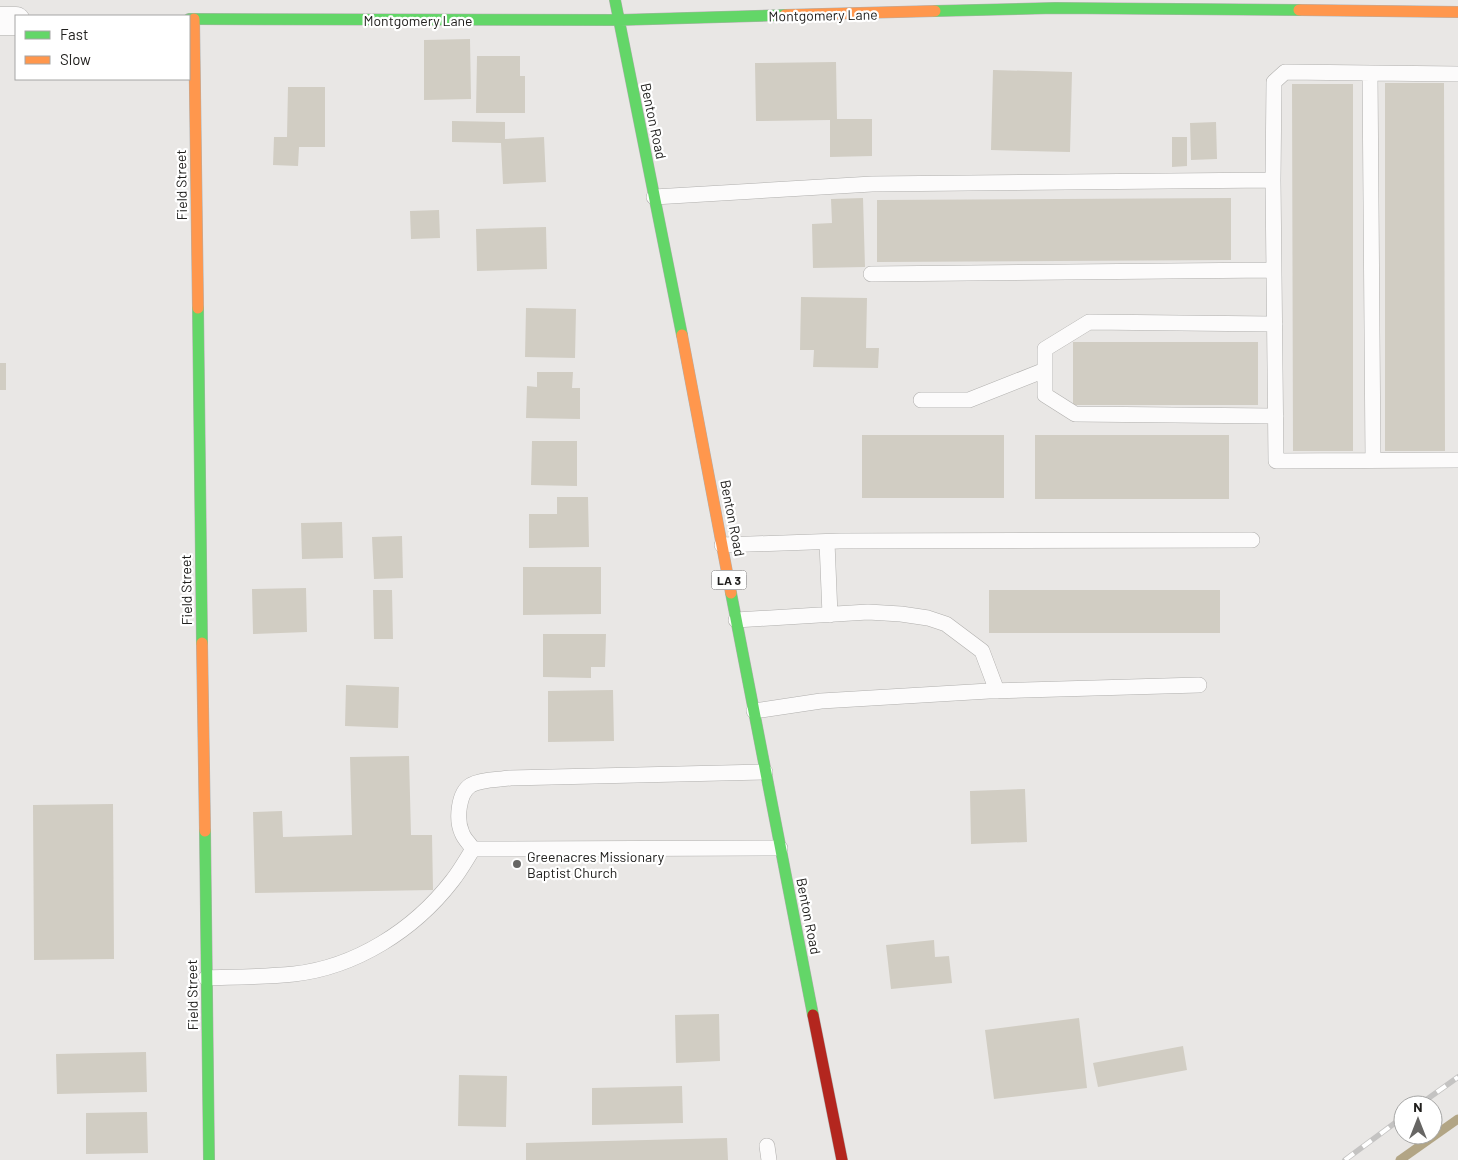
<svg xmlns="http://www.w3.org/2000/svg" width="1458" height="1160" font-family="Barlow,sans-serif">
<rect width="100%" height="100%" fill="#e9e7e5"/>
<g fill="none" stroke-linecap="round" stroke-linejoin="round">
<path stroke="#b2a585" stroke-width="9" d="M1400 1160 1458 1119"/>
</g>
<path fill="#d1cdc3" d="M470 39 471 99 424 100V40Z
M477 56H520V76H525V113H476Z
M836 62 837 119H872V156L830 157V120L756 121 755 63Z
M993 70 1072 72 1070 152 991 150Z
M1385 83H1444L1445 451H1385Z
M1292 84H1353V451H1293Z
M288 87H325V147H299L298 166 273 165 274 137H287Z
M452 121 505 122V139L544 137 546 182 503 184 501 143 452 142Z
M1216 122 1217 159 1191 160 1190 123Z
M1172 137H1187V166L1172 167Z
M863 198 865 267 813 268 812 224 832 223 831 199Z
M1231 198V260L877 262V200Z
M439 210 440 238 411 239 410 211Z
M546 227 547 269 477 271 476 229Z
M801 297 867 298 866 348H879L878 368 813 367 814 350H800Z
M526 308 576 309 575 358 525 357Z
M1073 342H1258V405H1073Z
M0 363H6V390H0Z
M537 372H573L572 388H580V419L526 418 527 386 537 387Z
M862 435H1004V498H862Z
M1035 435H1229V499H1035Z
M532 441H577V486L531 485Z
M557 497H588L589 547 529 548V514H557Z
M342 522 343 558 302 559 301 523Z
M402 536 403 578 374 579 372 537Z
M523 567H601V614L523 615Z
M306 588 307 632 253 634 252 589Z
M373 590H392L393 639H374Z
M989 590H1220V633H989Z
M543 634H606L605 667H591V678L543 677Z
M346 685 399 687 398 728 345 726Z
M613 690 614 741 548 742V691Z
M409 756 411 835H432L433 890 255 893 253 812 282 811 283 837 352 835 350 757Z
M1025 789 1027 842 971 844 970 791Z
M113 804 114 959 34 960 33 805Z
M934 940 935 957 949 956 952 983 891 989 886 945Z
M719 1014 720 1061 676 1063 675 1015Z
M1079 1018 1087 1088 994 1099 985 1030Z
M1183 1046 1187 1070 1098 1087 1093 1063Z
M146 1052 147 1092 57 1094 56 1054Z
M459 1075 507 1076 506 1127 458 1126Z
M682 1086 683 1123 592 1125V1088Z
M147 1112 148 1153 86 1154V1113Z
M727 1138 728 1160H526V1143Z"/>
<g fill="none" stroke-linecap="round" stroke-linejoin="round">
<g stroke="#b0afad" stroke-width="16">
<path id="lane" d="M1370 73 1373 460
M1458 74 1285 72 1274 82 1273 180 1276 461 1458 460
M654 197 872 184 1273 180
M871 274 1274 270
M1275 324 1089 322 1045 349V395L1075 414 1276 416
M921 400H969L1045 370
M827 542 830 615
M722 545 840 541 1252 540
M736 620 868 612 901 614 928 618 946 624 982 651 997 691
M754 711 821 701 989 691 1199 685
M473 849 780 848
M206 978C235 977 265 977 294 974 356 967 414 930 452 881 460 871 466 860 473 849 470 844 464 839 462 833 456 820 458 793 471 785 482 779 498 780 510 778L765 772
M767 1146 769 1160"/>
</g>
<g stroke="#b0afad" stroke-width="29">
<path id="street" d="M0 21H16"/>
</g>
<g stroke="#b0afad" stroke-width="12">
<path id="fast" d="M615 0 682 335
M935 11 1055 8 1299 10
M189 19 619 20 785 15
M198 308 202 643
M731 593 813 1015
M205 831 209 1160"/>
</g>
<g stroke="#b0afad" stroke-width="12">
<path id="slow" d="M1299 10 1458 12
M785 15 935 11
M194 19 198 308
M682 335 731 593
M202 643 205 831"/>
</g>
<g stroke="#b0afad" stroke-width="12">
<path id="jam" d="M813 1015 842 1160"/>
</g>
<use href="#lane" stroke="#fcfbfb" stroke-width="15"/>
<use href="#street" stroke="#fcfbfb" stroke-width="28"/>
<use href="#fast" stroke="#63d668" stroke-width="11"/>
<use href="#slow" stroke="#ff974d" stroke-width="11"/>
<use href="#jam" stroke="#b3261e" stroke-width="11"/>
<g stroke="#c4c3c2" stroke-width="5.5">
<path id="rail" d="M1419 1105 1458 1077
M1345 1160 1403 1117"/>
</g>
<use href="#rail" stroke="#fff" stroke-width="4" stroke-dasharray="11" stroke-linecap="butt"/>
</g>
<circle fill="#676664" stroke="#fff" stroke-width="2" cx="517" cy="864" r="5"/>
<g text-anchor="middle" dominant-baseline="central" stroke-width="4.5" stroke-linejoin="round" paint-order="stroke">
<rect fill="#fff" stroke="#646362" stroke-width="1" x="711.5" y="570.5" width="35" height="19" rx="4"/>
<g font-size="12" font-weight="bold" fill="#21201e">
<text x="729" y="580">LA 3</text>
</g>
<g font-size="14" fill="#21201e" stroke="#fff">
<text transform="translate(823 15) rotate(-1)">Montgomery Lane</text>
<text x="418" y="20">Montgomery Lane</text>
<text transform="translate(654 121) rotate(78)">Benton Road</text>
<text transform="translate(181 185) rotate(-91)">Field Street</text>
<text transform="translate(733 518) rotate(79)">Benton Road</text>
<text transform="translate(186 590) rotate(-91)">Field Street</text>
<text transform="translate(809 916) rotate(79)">Benton Road</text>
<text transform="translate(192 995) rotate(-91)">Field Street</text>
</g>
<g font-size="14" fill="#21201e" stroke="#fff" text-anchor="start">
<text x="527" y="856">Greenacres Missionary<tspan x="527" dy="16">Baptist Church</tspan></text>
</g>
</g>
<rect x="15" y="15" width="175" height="65" fill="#ffffff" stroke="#a6a6a5"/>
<rect x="25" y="31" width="25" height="8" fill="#63d668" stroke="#a6a6a5"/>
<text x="60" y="40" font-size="15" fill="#21201e">Fast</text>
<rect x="25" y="56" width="25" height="8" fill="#ff974d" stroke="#a6a6a5"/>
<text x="60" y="65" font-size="15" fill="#21201e">Slow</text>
<g transform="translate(1418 1120)"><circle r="24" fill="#ffffff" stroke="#a6a6a5"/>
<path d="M0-4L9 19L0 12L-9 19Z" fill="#676664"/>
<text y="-8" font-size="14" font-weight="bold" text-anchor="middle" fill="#21201e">N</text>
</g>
</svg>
